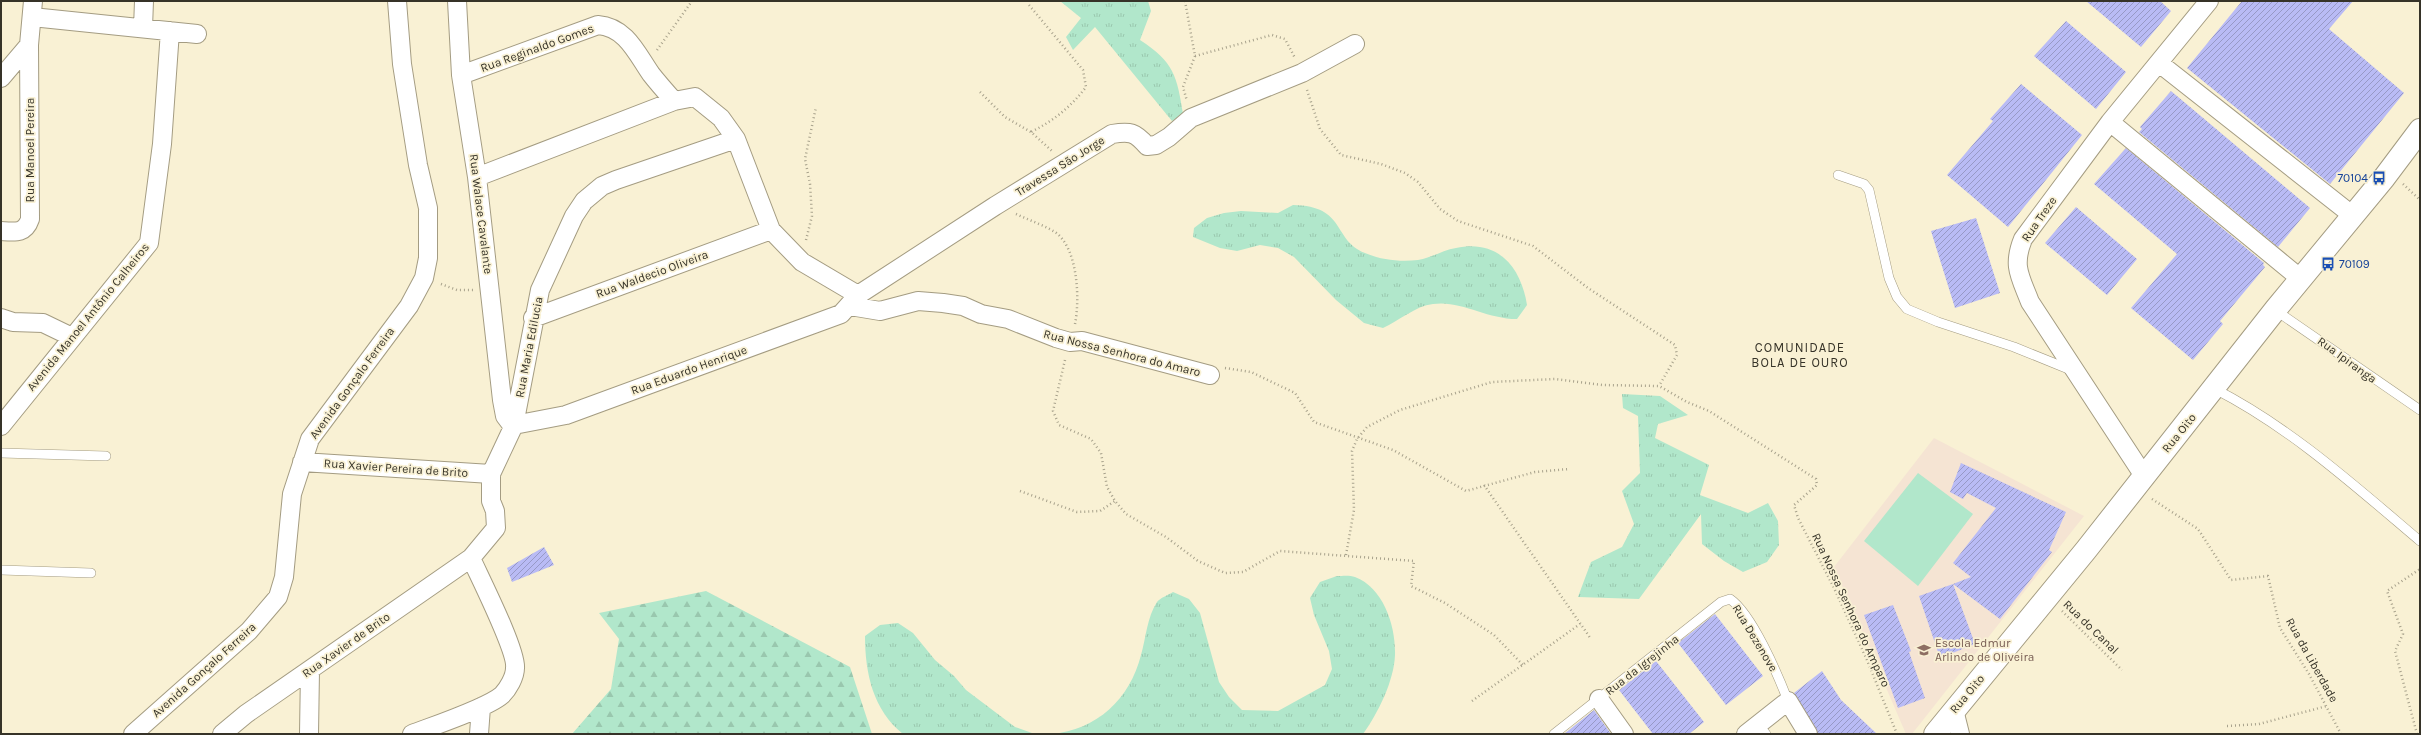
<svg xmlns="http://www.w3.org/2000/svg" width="2421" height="735" font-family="Karla,sans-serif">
<defs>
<pattern id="grass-tufts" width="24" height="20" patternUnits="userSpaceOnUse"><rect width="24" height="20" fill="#b1e7cb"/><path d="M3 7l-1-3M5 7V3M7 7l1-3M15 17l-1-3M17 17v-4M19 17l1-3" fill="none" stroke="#99c7ae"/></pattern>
<pattern id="forest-firs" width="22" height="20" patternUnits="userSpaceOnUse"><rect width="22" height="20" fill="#b1e7cb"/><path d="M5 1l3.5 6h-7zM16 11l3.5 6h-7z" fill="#99c7ae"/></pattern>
<pattern id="building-hatch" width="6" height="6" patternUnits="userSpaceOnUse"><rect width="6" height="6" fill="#b9bbf5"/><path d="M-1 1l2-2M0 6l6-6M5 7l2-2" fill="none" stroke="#9799c6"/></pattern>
</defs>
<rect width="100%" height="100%" fill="#f9f1d4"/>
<path fill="#f5e4d3" d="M1934 438 2084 516 1912 734H1906L1834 567Z"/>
<path fill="url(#grass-tufts)" d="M1060 1H1148L1151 11 1140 40C1174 62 1177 76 1183 114L1172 121 1095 27 1073 50 1066 37 1081 18Z
M1293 205C1347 206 1332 240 1365 253 1381 260 1400 262 1418 260 1431 258 1443 250 1456 248 1497 239 1521 266 1527 305L1517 319C1486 319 1461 300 1433 304 1415 306 1399 321 1383 328L1364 323 1336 300 1294 257 1278 248 1260 245 1237 251 1220 248 1193 237 1194 228 1207 218 1224 213 1241 211 1278 213Z
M1622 394 1660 396 1688 415 1658 424 1655 438 1709 465 1700 495 1748 513 1768 503 1778 521 1779 545 1767 562 1743 572 1724 561 1702 544 1701 514 1639 599 1578 597 1591 562 1622 547 1634 524 1622 491 1640 473 1638 416 1623 408Z
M1337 576C1342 576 1350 575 1355 577 1384 588 1396 627 1395 655 1394 681 1378 713 1363 734H1051C1097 730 1130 699 1141 655 1146 638 1147 617 1157 602 1160 598 1168 595 1173 592L1189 599 1200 613 1219 682 1229 697 1242 710 1278 711 1325 685 1332 669 1329 651 1314 615 1310 598 1320 582Z
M898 623 913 633 935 660 954 676 966 690 1015 727 1032 733 1050 734H903C873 710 865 673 865 636L880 625Z"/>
<path fill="url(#forest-firs)" d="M706 591 850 667 872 734H572L611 689 619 639 599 613Z"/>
<path fill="#b1e7cb" d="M1918 473 1973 514 1918 586 1864 541Z"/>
<path fill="url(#building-hatch)" d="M2086 1H2160L2171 11 2141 47Z
M2242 1H2353L2329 29 2404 93 2330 184 2187 68Z
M2066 21 2126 72 2096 109 2034 56Z
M2021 84 2082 135 2008 227 1947 175 1993 121 1990 119Z
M2171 91 2310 208 2278 247 2139 132 2142 129 2140 127Z
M2126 148 2264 263 2263 265 2265 267 2220 321 2223 324 2193 360 2131 308 2177 254 2094 184Z
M2076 207 2137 259 2107 295 2045 243Z
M1976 218 2000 293 1955 308 1931 231Z
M1961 463 2066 512 2049 550 2052 552 2000 619 1953 584 1971 577 1953 563 1996 508 1967 493 1963 499 1950 492Z
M544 547 554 565 512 582 507 568Z
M1953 584 1975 644 1940 658 1919 596Z
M1893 605 1911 651 1909 652 1925 698 1898 708 1864 615Z
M1715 614 1763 676 1726 705 1678 643Z
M1656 661 1704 722 1689 734H1653L1619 690Z
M1822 671 1841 700 1877 734H1818L1794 693Z
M1594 710 1611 734H1564Z"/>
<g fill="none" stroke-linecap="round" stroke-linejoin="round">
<g stroke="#a49c82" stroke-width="10">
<path id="service" d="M1838 175 1864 184 1869 190 1889 278 1897 297 1907 309 1938 322 2014 347 2071 370
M2275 310 2420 410
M2215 389C2291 428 2355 486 2420 541
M1 453 106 456
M1 570 91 573
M1758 724 1766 734
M1554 734 1721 602 1730 599C1752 614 1778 675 1788 701"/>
</g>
<g stroke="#a49c82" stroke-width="20">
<path id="minor" d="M457 1 461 75 477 177 502 400 505 416 511 424 514 425 566 415 841 314 858 295 995 206 1112 134C1130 131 1135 132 1147 146L1156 145 1169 137 1191 118 1302 73 1355 44
M32 17 197 34
M143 28 144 1
M2159 63 2352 215
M461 75 598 25C626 27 637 54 651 74 658 83 666 92 674 101
M1 78 29 45
M2110 122 2301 279
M477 177 674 101 695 97 721 118 736 139 771 230 802 262 858 295
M1 231C15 232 25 234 30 219L29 45 33 1
M850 306 880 311 918 301 943 303 963 306 981 314 1008 319 1056 338 1070 342 1082 341 1210 375
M1 318 13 322 43 323 72 337
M533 318 771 230
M1 426 149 243 162 144 170 31
M302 462 491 474
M2144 476 2030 302C2020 276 2012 266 2023 239L2110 122 2209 1
M1599 699 1624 734
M1954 710 1960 734
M133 734 249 631 278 597 284 577 292 494 310 439 409 306 424 278 428 258V208L418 165 402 64 397 1
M222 734 246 714 471 558 496 528 495 511 491 501V474L514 425 540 290 574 216 584 201 602 186 616 180 736 139
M309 734 310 670
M412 734C433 726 487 708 502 695 508 689 515 677 515 668 517 651 480 578 471 558
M479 734 481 707
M1746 734 1788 701 1808 734"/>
</g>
<g stroke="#a49c82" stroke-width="24">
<path id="tertiary" d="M1935 734 2086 550 2275 310 2384 178 2420 130"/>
</g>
<path stroke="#a8a28c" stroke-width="2.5" stroke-dasharray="1 3" stroke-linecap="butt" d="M1185 1 1195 56 1183 87 1187 101
M1029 5 1083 70 1086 87C1071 107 1053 121 1031 132
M657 50 692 1
M1195 56 1272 35 1285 39 1295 58
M1307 90 1320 129 1341 155 1381 164 1405 173 1418 182 1440 209 1458 221 1533 246 1588 288 1675 345 1677 355 1659 386
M980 92 1005 117 1031 132 1052 151
M2403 184 2420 200
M1016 214C1029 220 1043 225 1055 232 1078 248 1080 299 1075 324
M806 240 812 216 810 184 805 159 816 107
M441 284 457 290H473
M1065 360 1053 411 1059 425 1091 439 1101 453 1107 487 1115 501 1126 514 1166 537 1198 561 1225 573 1243 572 1280 551 1414 561 1411 586 1445 603 1494 635 1523 665
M1225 368 1251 372 1295 393 1314 422 1393 450 1466 491 1535 472 1569 469
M1484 485 1591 639
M1020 491 1077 512 1100 511 1115 501
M2152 499 2198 529 2231 580 2268 576 2280 628 2309 674 2341 734
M1346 555 1354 510 1352 451 1357 439 1367 427 1400 410 1492 382 1555 379 1602 385 1659 386 1687 402 1709 411 1816 479 1817 485 1794 505 1798 518 1834 588 1867 660 1897 734
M2062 611 2122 670
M1472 701 1580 624
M2227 726 2259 724 2327 706
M2417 734 2395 651 2403 634 2387 591 2420 569"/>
<use href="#service" stroke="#fff" stroke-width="9"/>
<use href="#minor" stroke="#fff" stroke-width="18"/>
<use href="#tertiary" stroke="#fff" stroke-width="22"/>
</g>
<defs>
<g id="bus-bare" transform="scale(1.08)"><path d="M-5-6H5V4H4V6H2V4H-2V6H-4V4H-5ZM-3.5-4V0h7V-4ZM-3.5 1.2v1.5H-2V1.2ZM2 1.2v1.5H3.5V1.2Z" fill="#1a4fb4" stroke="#f9f1d4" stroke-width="2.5" paint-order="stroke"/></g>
<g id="school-bare" transform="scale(1.08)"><path d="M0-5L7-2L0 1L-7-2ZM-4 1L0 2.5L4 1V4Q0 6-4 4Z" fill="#8d6e63" stroke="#f9f1d4" stroke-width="2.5" paint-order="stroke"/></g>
</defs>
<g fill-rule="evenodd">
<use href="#bus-bare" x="2379" y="178"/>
<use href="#bus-bare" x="2328" y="264"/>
<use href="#school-bare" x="1924" y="650"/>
</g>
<g text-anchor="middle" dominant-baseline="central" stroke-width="3.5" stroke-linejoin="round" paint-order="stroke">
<g font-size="12" fill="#363328" stroke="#f9f1d4">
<text transform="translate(537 48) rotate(-20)">Rua Reginaldo Gomes</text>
<text transform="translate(30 150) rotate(-90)">Rua Manoel Pereira</text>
<text transform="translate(1060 166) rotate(-32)">Travessa São Jorge</text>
<text transform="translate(481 214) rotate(83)">Rua Walace Cavalante</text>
<text transform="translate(2039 219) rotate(-55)">Rua Treze</text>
<text transform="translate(652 274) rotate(-20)">Rua Waldecio Oliveira</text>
<text transform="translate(88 317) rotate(-51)">Avenida Manoel Antônio Calheiros</text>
<text transform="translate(529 347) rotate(-79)">Rua Maria Edilucia</text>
<text transform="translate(1122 353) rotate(14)">Rua Nossa Senhora do Amaro</text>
<text transform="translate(2347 360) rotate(36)">Rua Ipiranga</text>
<text transform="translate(689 370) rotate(-20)">Rua Eduardo Henrique</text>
<text transform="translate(352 383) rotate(-54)">Avenida Gonçalo Ferreira</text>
<text transform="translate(2179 433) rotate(-51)">Rua Oito</text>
<text transform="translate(396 468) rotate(4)">Rua Xavier Pereira de Brito</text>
<text transform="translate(1851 610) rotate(65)">Rua Nossa Senhora do Amparo</text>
<text transform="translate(2091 627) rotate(44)">Rua do Canal</text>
<text transform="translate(1755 638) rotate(59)">Rua Dezenove</text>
<text transform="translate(346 645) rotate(-35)">Rua Xavier de Brito</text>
<text transform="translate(2312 660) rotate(61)">Rua da Liberdade</text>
<text transform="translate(1642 665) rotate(-38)">Rua da Igrejinha</text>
<text transform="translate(204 670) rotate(-42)">Avenida Gonçalo Ferreira</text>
<text transform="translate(1967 694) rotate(-50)">Rua Oito</text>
</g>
<g font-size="12" fill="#164399" stroke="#f9f1d4" text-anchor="end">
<text x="2368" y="178">70104</text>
<text x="2339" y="264" text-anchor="start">70109</text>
</g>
<g font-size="12" fill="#785e54" stroke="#f9f1d4" text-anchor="start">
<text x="1935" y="643">Escola Edmur<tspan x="1935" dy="14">Arlindo de Oliveira</tspan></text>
</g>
<g font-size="13" letter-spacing="1" fill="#363328" stroke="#f9f1d4">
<text x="1800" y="347">COMUNIDADE<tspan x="1800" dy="15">BOLA DE OURO</tspan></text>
</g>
</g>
<rect width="2421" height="735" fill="none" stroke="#363328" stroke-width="4"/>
</svg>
